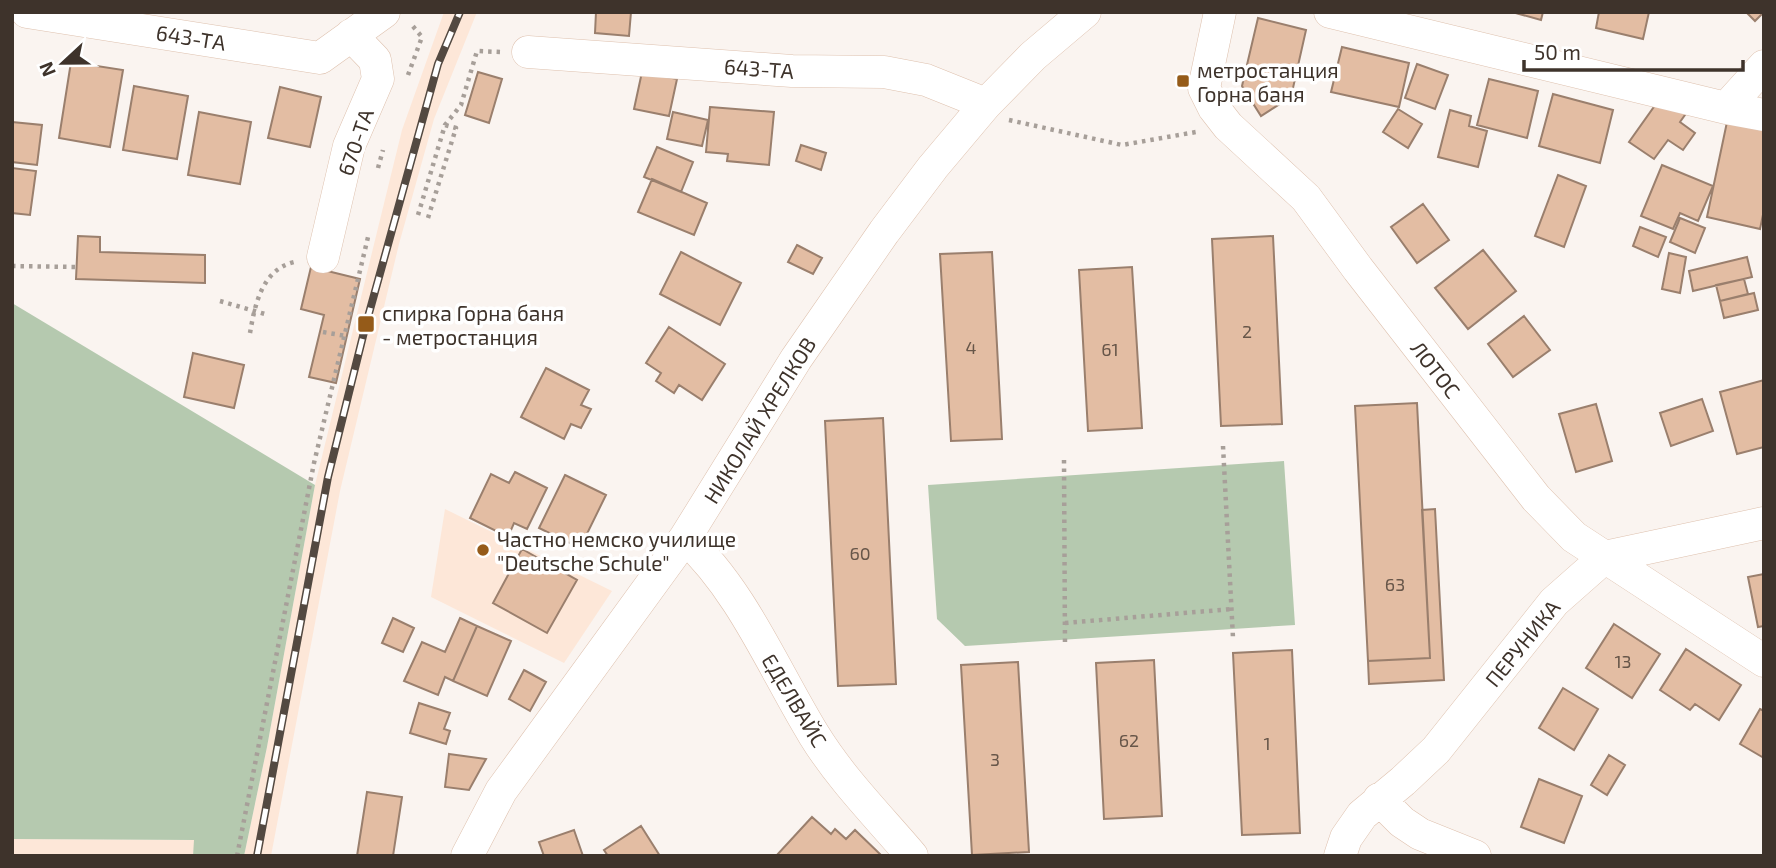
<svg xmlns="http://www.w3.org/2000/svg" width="1776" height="868" font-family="'Exo 2',sans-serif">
<rect width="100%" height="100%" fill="#faf4f0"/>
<path fill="#fde7d8" d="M444 12H477L434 119 399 244 340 491 271 856H244L267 747 315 485 402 130Z
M445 509 612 591 564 663 431 597Z
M12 839 195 840 193 856H12Z"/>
<path fill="#b5c9af" d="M12 303 315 485 267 747 244 856H193L194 840 12 839Z
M1284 461 1295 625 965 646 937 619 928 485Z"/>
<path fill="#e3bda3" stroke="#9a7f6d" stroke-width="2" d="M596 12H631L629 36 595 33Z
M1512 12H1543L1541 20Z
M1599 12H1649L1643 39 1596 28Z
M1746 12H1764L1755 21Z
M1258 18 1306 30 1291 97 1261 116 1242 86Z
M1342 47 1409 63 1399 107 1331 92Z
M71 62 123 70 110 147 59 138Z
M1417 64 1448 75 1435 109 1405 98Z
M478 72 502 79 489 123 465 115Z
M642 72 677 79 669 116 634 109Z
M1489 79 1538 91 1527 138 1477 125Z
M134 86 188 96 177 159 123 150Z
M280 87 321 97 310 147 268 138Z
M1553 94 1613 110 1600 163 1539 146Z
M1656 104 1687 112 1680 122 1695 133 1683 150 1668 140 1654 159 1629 142Z
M710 107 774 112 769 165 727 161 728 154 706 152Z
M1398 109 1422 124 1408 148 1383 132Z
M1450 110 1471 116 1469 126 1487 131 1478 167 1438 157Z
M199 112 251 122 240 184 188 175Z
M673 112 708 120 702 146 667 139Z
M12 122 42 125 37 165 12 162Z
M1727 122 1764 130V210L1760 229 1707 217Z
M801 145 826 153 821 170 796 161Z
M657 147 693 162 681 192 644 177Z
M1662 165 1713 186 1698 221 1680 213 1673 229 1641 216Z
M12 168 36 171 30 215 12 213Z
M1558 175 1586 186 1564 247 1535 236Z
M652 179 707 203 694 235 638 212Z
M1423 204 1449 240 1417 263 1391 227Z
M1680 218 1705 228 1695 253 1670 242Z
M1640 227 1666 237 1658 257 1633 246Z
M78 236 100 237V252L205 255V283L76 279Z
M1273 236 1282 424 1221 426 1212 239Z
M797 245 822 258 813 274 788 262Z
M1483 250 1516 291 1468 329 1435 288Z
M681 252 741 283 720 325 660 294Z
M992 252 1002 439 951 441 940 254Z
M1669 253 1686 257 1680 293 1662 289Z
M1747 257 1752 277 1693 291 1689 271Z
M311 267 360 279 336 383 309 377 324 315 301 309Z
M1132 267 1142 428 1088 431 1079 270Z
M1744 279 1748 294 1720 301 1716 285Z
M1754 293 1758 310 1724 318 1720 301Z
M1524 316 1550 350 1513 377 1488 344Z
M669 327 725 364 702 400 679 385 674 393 656 381 661 373 646 363Z
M193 353 244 365 234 408 184 397Z
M546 368 589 390 581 405 591 409 581 428 571 424 564 439 521 417Z
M1764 380V447L1737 454 1720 392Z
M1702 399 1713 431 1671 446 1660 413Z
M1417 403 1430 658 1368 661 1355 406Z
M1596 404 1612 461 1576 472 1559 414Z
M883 418 896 684 838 686 825 421Z
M515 472 547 488 527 529 514 523 508 537 470 518 491 474 509 483Z
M565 475 606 495 580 548 539 528Z
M1435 509 1444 680 1369 684 1368 661 1430 658 1422 510Z
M522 549 577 580 547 633 493 603Z
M1764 574V626L1758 627 1748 577Z
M393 618 414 628 403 652 382 643Z
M460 618 477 626 453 681 445 677 438 695 404 681 422 642 445 652Z
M1614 624 1660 654 1632 698 1586 668Z
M477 626 511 641 487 696 453 681Z
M1686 649 1741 685 1719 720 1695 704 1690 710 1660 690Z
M1292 650 1300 833 1242 835 1233 653Z
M1154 660 1162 816 1104 819 1096 663Z
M1018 662 1029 852 972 855 961 665Z
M524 670 546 682 530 711 509 699Z
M1563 688 1598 709 1574 750 1539 728Z
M419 703 450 713 444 729 450 731 446 744 410 733Z
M1760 709 1764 711V758L1740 744Z
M449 754 486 759 469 790 445 787Z
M1609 755 1625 765 1607 795 1591 785Z
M1539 779 1582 796 1564 843 1521 827Z
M367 792 402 797 393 856H357Z
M812 817 831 834 835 829 846 839 855 830 882 856H776Z
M641 826 660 856H608L604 850Z
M574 830 583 856H544L539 842Z"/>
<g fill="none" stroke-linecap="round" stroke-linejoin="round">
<g stroke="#dec1ae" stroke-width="33">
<path id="minor" d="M27 12 320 58 384 12
M1220 12 1204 88 1214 108 1228 126 1306 198 1358 269 1536 498 1574 537 1764 661
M1330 12 1726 108 1764 115
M528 52 792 71 884 72 926 80 986 104
M1726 108 1764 66
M323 257 349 146 378 79 375 60 351 35
M685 538C742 590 774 670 814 735 841 779 879 817 912 856
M1379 799 1402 822 1420 834 1475 856
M467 856 501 791 685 538 796 359 884 232 933 167 986 104 1033 56 1085 12
M1340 856 1346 838 1362 815 1403 781 1436 750 1554 602 1605 557 1764 523"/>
</g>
<path stroke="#a79f99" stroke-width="4.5" stroke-dasharray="3.5 5" stroke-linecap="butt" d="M408 75 422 37 411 24
M1009 120 1122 145 1196 132
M378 168 383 150
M418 215 445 125 461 105 477 51 500 52
M428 218 456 128 445 125
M12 266 77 267
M220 301 265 314
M323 332 346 336
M250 333C255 304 262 270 294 262
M1223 446 1233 638
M1064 460 1065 646
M1065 623 1232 609
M237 856 314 463 369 233"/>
<use href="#minor" stroke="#fff" stroke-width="32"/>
<g stroke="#534941" stroke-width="8">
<path id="rail" d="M257 856 328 477 366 324 438 64 460 12"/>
</g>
<use href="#rail" stroke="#fff" stroke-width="5" stroke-dasharray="16" stroke-linecap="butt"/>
</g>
<g fill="#955b19" stroke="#fff" stroke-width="2.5">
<rect x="1176" y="74" width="14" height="14" rx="3.5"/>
<rect x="357" y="315" width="18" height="18" rx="3.5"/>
<circle cx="483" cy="550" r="7"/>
</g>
<g text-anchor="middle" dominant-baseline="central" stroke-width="7" stroke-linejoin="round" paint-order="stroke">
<g font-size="18" fill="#675649">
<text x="1247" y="331">2</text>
<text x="971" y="347">4</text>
<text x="1110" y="349">61</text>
<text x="860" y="553">60</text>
<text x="1395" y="584">63</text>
<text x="1623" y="661">13</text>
<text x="1129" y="740">62</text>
<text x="1267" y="743">1</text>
<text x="995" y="759">3</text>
</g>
<g font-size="21" fill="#3e332b" stroke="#fff">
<text transform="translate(191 37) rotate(9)">643-ТА</text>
<text transform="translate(759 68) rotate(4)">643-ТА</text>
<text transform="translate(355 142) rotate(-71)">670-ТА</text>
<text transform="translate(1436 369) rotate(52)">ЛОТОС</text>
<text transform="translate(759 420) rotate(-58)">НИКОЛАЙ ХРЕЛКОВ</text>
<text transform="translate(1522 643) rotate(-51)">ПЕРУНИКА</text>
<text transform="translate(795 700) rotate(59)">ЕДЕЛВАЙС</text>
</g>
<g font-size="21" fill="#3e332b" stroke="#fff" text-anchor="start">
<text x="1197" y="69">метростанция<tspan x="1197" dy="24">Горна баня</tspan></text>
<text x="382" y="312">спирка Горна баня<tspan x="382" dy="24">- метростанция</tspan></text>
<text x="497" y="538">Частно немско училище<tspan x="497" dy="24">"Deutsche Schule"</tspan></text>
</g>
</g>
<rect width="1776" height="868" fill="none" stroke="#3e332b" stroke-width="28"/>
<g transform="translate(63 63) rotate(248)" stroke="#ffffff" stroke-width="5" paint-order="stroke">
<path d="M0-5L12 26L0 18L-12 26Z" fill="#3e332b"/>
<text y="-10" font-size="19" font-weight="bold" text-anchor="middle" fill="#3e332b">N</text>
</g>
<path d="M1524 60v10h219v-10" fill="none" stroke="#3e332b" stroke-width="3.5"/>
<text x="1534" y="60" font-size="21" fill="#3e332b" stroke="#ffffff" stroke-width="5" paint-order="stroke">50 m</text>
</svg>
